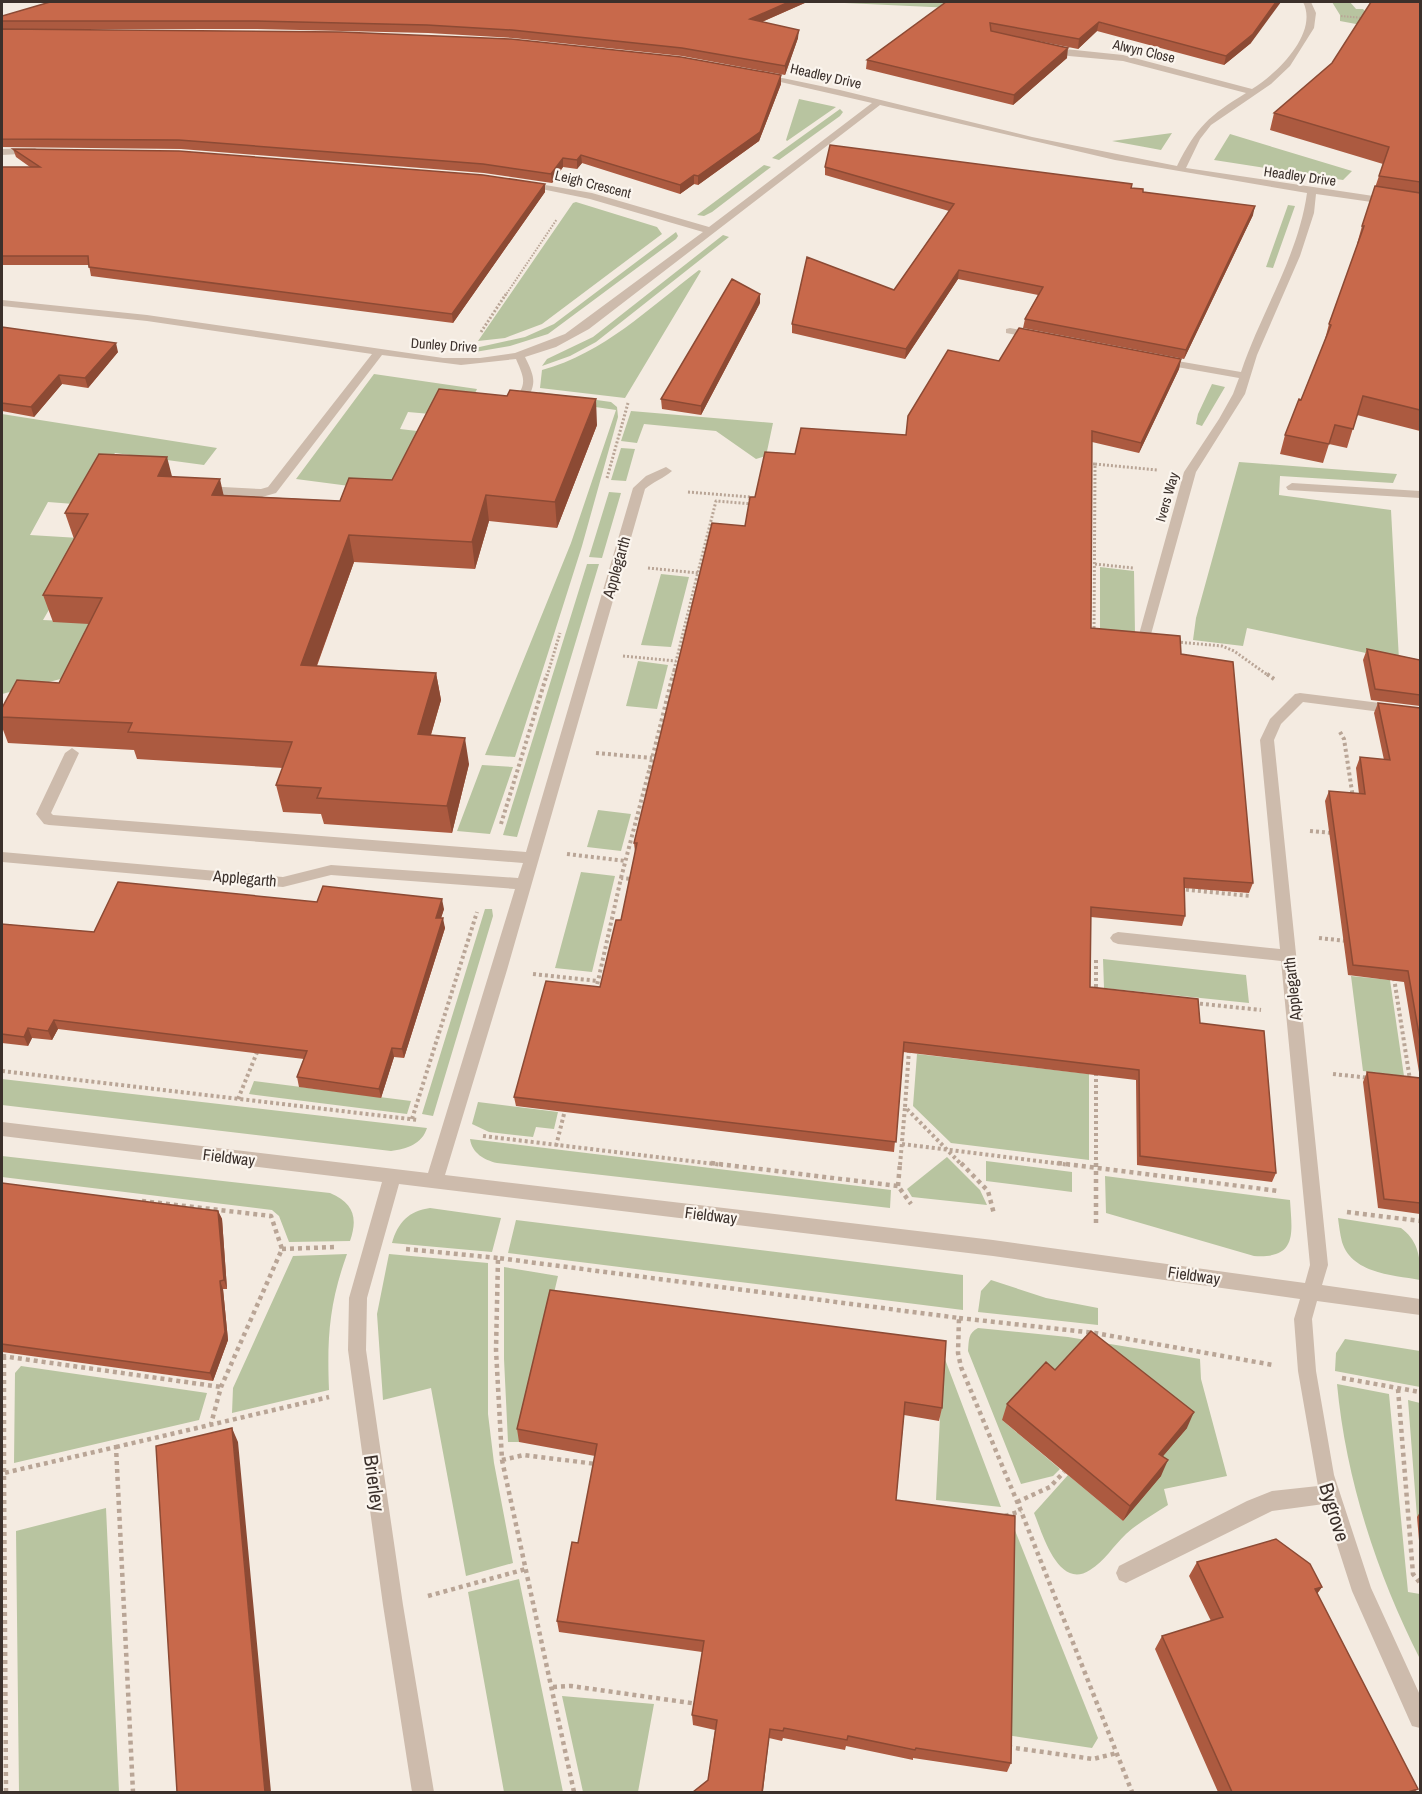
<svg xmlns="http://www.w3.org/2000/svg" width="1422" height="1794" font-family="'Archivo Narrow',sans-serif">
<rect width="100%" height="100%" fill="#f4ebe1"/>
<path fill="#b8c4a0" d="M823 2H1034L953 8Z
M1332 2H1350L1356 9H1363L1370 17 1420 36 1340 21V15Z
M799 99 836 107 787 141 786 140Z
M840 109 843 112 840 116 779 160 772 158Z
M1172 133 1161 150 1112 141Z
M1230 134 1352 171 1343 180 1214 160Z
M764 165 771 167 712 212 704 216 697 215Z
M576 202 657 227 662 234 542 324 505 338 478 341 573 203Z
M1288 205 1295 206 1273 268 1266 267Z
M676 232 678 236 676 239 548 334 510 346 475 352V348L525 337 554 324Z
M723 235 729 237 596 342 570 356 542 366 547 359 593 337Z
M699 270 701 271 625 398 540 388 542 370C604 353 649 308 699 270Z
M374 374 477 389 464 417 408 412 400 429 434 433 403 493 296 479Z
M1212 384 1225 387 1202 426 1196 424 1198 414Z
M539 392 611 402 617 407 618 417 582 546 515 757 485 755 571 543 616 410 534 398Z
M631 411 773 423 766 456 756 459 716 431 644 424 637 443 621 441Z
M2 414 217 448 204 465 115 453 101 472 87 505 48 502 30 535 128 541 65 582 43 620 107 623 84 673 2 694Z
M621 448 635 449 626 481 611 480Z
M1239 462 1397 474 1393 483 1280 476 1279 495 1391 510 1399 660 1247 628 1243 646 1193 640 1196 618Z
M609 492 621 493 602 558 589 557Z
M587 564H599L517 837 503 835Z
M1100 567 1134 571 1135 634 1100 631Z
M661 574 689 577 671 647 641 645Z
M638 661 668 665 657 709 626 706Z
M482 765 513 767 490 834 457 831Z
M598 810 631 814 621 851 587 847Z
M581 872 615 876 592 972 555 968Z
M485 909H492L493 916 433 1116 422 1114Z
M1103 959 1246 975 1249 1003 1104 988Z
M1351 976 1390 980 1404 1076 1363 1071Z
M917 1054 1089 1074V1160L951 1143 913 1106Z
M2 1079 427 1128C422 1144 407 1149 391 1151L2 1105Z
M254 1081 411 1101 407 1114 249 1094Z
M478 1102 558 1112 554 1129 536 1127 533 1137 489 1132 472 1124Z
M470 1139 891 1190 890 1208 497 1163C484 1160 472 1153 470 1139Z
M2 1156 330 1193C354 1203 358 1218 350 1241L289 1242 279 1216 272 1210 2 1177Z
M947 1157 980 1190 987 1205 912 1197 907 1189Z
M986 1161 1072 1172V1192L986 1181Z
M1105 1176 1290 1200C1292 1233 1298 1259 1254 1256L1106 1213Z
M430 1208 501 1218 492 1252 392 1243C398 1222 409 1211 430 1208Z
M1338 1218 1401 1228C1419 1241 1421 1260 1420 1280 1394 1275 1352 1274 1342 1242 1340 1234 1339 1226 1338 1218Z
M516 1220 963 1275V1310L508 1253Z
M347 1254C329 1304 327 1338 329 1390L232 1413 233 1388 293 1256Z
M389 1254 488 1263V1414L494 1463 513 1563 466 1576 431 1388 383 1400 377 1314Z
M504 1267 558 1276 519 1442H508L504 1359Z
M991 1280 1046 1298 1098 1308V1325L978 1312 981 1291Z
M978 1328 1068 1337 1200 1359 1201 1379 1227 1476 1164 1489 1168 1505C1154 1514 1138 1523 1126 1534 1114 1545 1104 1562 1090 1570 1058 1591 1042 1532 1034 1513L1068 1475 1123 1521 1161 1475 1002 1420 1060 1469 1053 1476 1021 1484 968 1351C969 1340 968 1333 978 1328Z
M1345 1339 1420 1351V1387L1335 1371 1336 1353Z
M943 1354 1001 1507 936 1500Z
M21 1366 207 1393 199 1420 14 1463 15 1373Z
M1337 1384 1389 1394 1408 1592 1420 1594V1659C1377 1574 1346 1480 1337 1384Z
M1408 1400 1420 1403V1517H1417Z
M106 1508 119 1792H19L16 1531Z
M1014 1528 1098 1738 1092 1748 1006 1735Z
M519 1579 563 1792H504L468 1592Z
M562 1696 654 1704 638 1792H583Z"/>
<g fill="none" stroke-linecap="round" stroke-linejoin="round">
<path stroke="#b9a596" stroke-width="2" stroke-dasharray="1.5 1.5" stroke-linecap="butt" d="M1341 16 1363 18
M505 296 557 219"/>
<path stroke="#b9a596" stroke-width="3" stroke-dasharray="2 2" stroke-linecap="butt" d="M481 332 506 294
M1089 464H1095L1094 631
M1095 464 1157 470
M607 478 628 403
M688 492 750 497V500
M1095 564 1133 568
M648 568 698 573
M696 580 716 501 753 504
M1177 642 1222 646 1234 651 1269 676
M623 656 676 661
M674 670 696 580
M547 676 560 633
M673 676 674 670H679"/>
<path stroke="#b9a596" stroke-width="4" stroke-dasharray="3 3" stroke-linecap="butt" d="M1267 674 1274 679
M1340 732 1344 739 1353 798
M596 753 652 758
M657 768 650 767 673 674
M501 824 547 674
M1310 831 1332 833
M567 854 626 861
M621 878 650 767
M1180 889 1250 896
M1319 938 1347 941
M1096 960V991
M533 974 598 981
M1394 978 1410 1080
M596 990 621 878 634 879
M1194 1003 1261 1010
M909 1050 905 1107 962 1165
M2 1071 418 1120
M1096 1073V1165
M1333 1074 1370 1078
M238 1099 258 1050
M412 1119 477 912
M483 1136 723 1165
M902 1144 1070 1165
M556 1146 565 1110
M900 1165 905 1107"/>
<path stroke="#b9a596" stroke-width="4.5" stroke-dasharray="4 4" stroke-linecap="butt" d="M711 1163 898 1186 911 1204
M961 1163 988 1191 994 1214
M1058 1163 1279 1191
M1096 1163V1227
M898 1186 900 1163
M142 1201 271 1216 282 1249 221 1387 211 1424
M1347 1212 1420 1221
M282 1249 336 1247
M406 1249 498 1258
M959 1318 1095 1333 1273 1365
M2 1356 221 1387
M4 1356V1473
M1342 1378 1420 1392
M1398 1389 1413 1574 1420 1583
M116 1447 329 1397
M502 1460 524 1455 596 1464
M1017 1502 1050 1487 1064 1472
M1005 1516 1021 1511
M428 1596 526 1569
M553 1687 571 1686 698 1704
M1008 1747 1093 1759 1117 1753
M6 1792 4 1473 116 1447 133 1792
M574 1792 502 1460 496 1350 498 1258 959 1318 958 1353 961 1367 1021 1511 1132 1792"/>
<path fill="#cdbbac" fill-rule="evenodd" d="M1303 2H1311L1316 13 1314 28 1290 66 1271 84 1211 125 1200 139 1186 168 1420 203V209L1316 194 1314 213 1300 256 1257 355 1245 394 1196 472 1150 638 1144 642 1138 638 1184 472 1219 419 1233 394 1239 378 1160 364 1155 361 1160 358 1241 372C1261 312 1298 257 1307 193L1115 160 880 105 589 329 556 347 525 357C537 381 536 385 522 408H514L512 406C525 383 527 384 516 359L461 365 382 355 276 493 262 497 204 494 198 490 204 486 261 489 268 487 372 354 147 321 2 306V300L147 315 443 358H480L515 353 565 334 703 232 590 199 522 185V181L592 193 709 227 872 103 759 77V73L840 90 1032 137 1177 166C1197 126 1209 116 1246 93L1123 61 1069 56 1046 51V47L1123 55 1252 89C1277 74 1319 33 1303 2Z
M35 148 40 151 38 153 2 155V149Z
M1010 328 1041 334 1042 336 1037 339 1006 333V329Z
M666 467 672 471C664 478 653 482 645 489L507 970 445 1175 993 1240 1305 1283 1310 1265 1281 961 1118 944 1113 942 1110 938 1113 934 1118 932 1280 949 1260 740 1270 719 1295 694 1300 693 1420 708V717L1303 702 1281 724 1274 740 1328 1265 1322 1285 1420 1299V1315L1317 1301 1312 1319 1316 1371 1334 1475 1371 1588 1420 1695V1728L1412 1726 1352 1591 1324 1504 1272 1511 1126 1583 1119 1580 1116 1573 1119 1566 1247 1501 1272 1491 1318 1486 1298 1371 1294 1319 1300 1299 993 1256 399 1184 367 1298 366 1350 403 1605 434 1792H412L383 1605 348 1350 349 1298 382 1182 2 1136V1122L428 1173 515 889 331 875 283 887 2 862V852L283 877 331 865 518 878 523 863 49 825 44 824 36 814 65 753 72 748 79 753 51 813 53 815 526 852 633 488 646 476Z
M1292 483 1420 491V498L1288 490 1286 487Z"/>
</g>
<path fill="#ac5a40" d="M807 2 762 22 798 38 785 75 682 56 513 38 428 33 257 29H2L781 75V84L759 141 698 185 694 184 680 194 582 163 577 169 563 167 552 183 484 173 181 149 2 147V16Z
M946 2 1251 43 1224 65 1097 31 1078 49 1033 40 1067 58 1013 105 866 69 867 60Z
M1420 2V431L1357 415 1347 448 1329 444 1323 463 1280 454 1285 435 1301 400 1324 343 1329 324 1358 244H1357L1362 226 1383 164 1270 130 1274 113Z
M13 149 545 192 453 323 91 276 89 265H2V167H30L16 157Z
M825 167 1131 188 1143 192 1253 215 1184 359 1023 328 1025 319 1038 295 958 279 905 359 792 333V324L894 290 949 211 825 175Z
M760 303 701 415 662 409 661 399Z
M2 327 118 352 88 388 62 384 34 417 2 411Z
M1181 359 1179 369 1139 453 1092 442 1091 628 1181 654 1253 883 1249 893 1184 888 1185 916 1182 926 1091 917 1090 987 1200 1023 1276 1173 1272 1182 1137 1165 1136 1080 903 1052 894 1152 516 1106 514 1097 600 987 621 920 635 852 634 843 755 497 795 454 906 435 999 361Z
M597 425 557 528 489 521 475 569 354 562 317 666 436 673 441 700 431 735 469 764 452 833 324 824 321 814 283 812 276 785 283 768 137 759 134 750 8 743 2 727V708L59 683 89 624 53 622 43 595 74 539 65 513 172 476 224 495 340 501 392 480Z
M1367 649 1420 660V706L1371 700 1363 660Z
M1378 703 1420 708V1214L1378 1208 1363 1082 1367 1072 1420 1078 1404 982 1348 975 1325 801 1329 791 1359 794 1356 768 1360 757 1384 760 1374 713Z
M317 902 444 909 441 918 445 928 404 1058 394 1057 381 1098 299 1087 297 1077 304 1059 58 1029 52 1040 32 1038 28 1046 2 1043V924L94 932Z
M2 1183 218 1211 222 1219 227 1289H223L228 1340 213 1381 2 1352Z
M550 1290 942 1408 939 1421 904 1415 896 1500 1011 1763 1007 1772 913 1758V1760L846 1746 845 1750 783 1738 782 1741 769 1738 763 1792H693L708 1780 715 1730 693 1725 692 1715 702 1652 559 1632 557 1621 578 1543 595 1456 519 1442 517 1429Z
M1055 1370 1187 1428 1163 1456 1161 1476 1123 1521 1002 1420 1007 1404Z
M1420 1512V1552L1417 1517Z
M1197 1562 1322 1587 1317 1594 1418 1789 1414 1792H1218L1155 1649 1162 1636 1211 1621 1189 1576Z"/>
<path fill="#8c4a34" d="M789 2H807L750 27V19Z
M1276 2H1281L1251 43 1224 65 1226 56Z
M1099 22 1097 31 1078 49 1079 39Z
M799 30 798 38 785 75V66Z
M1068 48 1067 58 1013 105 1014 95Z
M781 75V84L759 141 698 185V176Z
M581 155 582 163 577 169V160Z
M563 158V167L552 183 551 174Z
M694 175V184L680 194V185Z
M545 184V192L453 323 452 314Z
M1255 206 1253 215 1184 359 1186 350Z
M959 270 958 279 905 359 906 349Z
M760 294V303L701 415V406Z
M116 343 118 352 88 388 85 378Z
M1181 359 1179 369 1139 453 1141 443Z
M59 375 62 384 34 417 31 407Z
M596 399 597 425 557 528 555 502Z
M167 457 174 484 158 476Z
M220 479 226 506 212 495Z
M486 495 489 521 475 569 472 542Z
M349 535 354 562 307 692 301 665Z
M436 673 441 700 423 761 418 734Z
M465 738 469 764 452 833 447 806Z
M442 899 444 909 438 927 436 918Z
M443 918 445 928 404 1058 402 1049Z
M54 1020 58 1029 52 1040 48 1031Z
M28 1028 32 1038 28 1046 24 1037Z
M392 1048 394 1057 381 1098 379 1089Z
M218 1211 222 1219 227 1289 224 1280Z
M220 1281 223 1289 228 1340 213 1381 210 1373Z
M1194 1412 1187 1428 1152 1469 1159 1454Z
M232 1428 238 1442 271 1792H265Z
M1168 1460 1161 1476 1123 1521 1130 1506Z
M1322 1587 1312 1600 1315 1589Z"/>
<path fill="#c8694b" stroke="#8c4a34" stroke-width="1.5" d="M50 2H789L750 19 799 30 785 66 682 48 512 30 427 25 256 21H2V16Z
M946 2H1276L1253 34 1226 56 1099 22 1079 39 990 23 991 31 1068 48 1014 95 867 60Z
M1371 2H1420V182L1379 176 1389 147 1274 113 1332 63Z
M2 29 341 32 511 39 681 57 781 75 760 132 698 176 694 175 680 185 581 155 577 160 563 158 551 174 483 164 179 140 2 139Z
M830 145 1132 184 1131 188 1143 189V192L1255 206 1186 350 1025 319 1043 287 959 270 906 349 792 324 807 257 894 290 954 204 825 167Z
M13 149 179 151 483 175 545 184 452 314 89 267 88 256H2V167H40Z
M1375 186 1420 193V410L1363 396 1353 429 1335 425 1329 444 1285 435 1299 399 1301 400 1331 325 1329 324 1364 226H1362Z
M732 279 760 294 701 406 661 399Z
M2 327 116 343 85 378 59 375 31 407 2 403Z
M1019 328 1181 359 1141 443 1092 431 1091 628 1180 636 1181 654 1233 662 1253 883 1184 878 1185 916 1091 907 1090 987 1198 999 1200 1023 1264 1031 1276 1173 1140 1156 1139 1070 904 1042 896 1142 514 1097 546 981 600 987 616 920H621L637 843H634L712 523 745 526 750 497H755L765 452 795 454 801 428 906 435 908 416 948 350 999 361Z
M439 389 507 396 510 390 596 399 555 502 486 495 472 542 349 535 301 665 436 673 418 734 465 738 447 806 317 798 321 788 276 785 292 742 128 732 132 723 2 717V708L17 680 59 683 102 598 43 595 88 514 65 513 99 454 167 457 158 476 220 479 212 495 340 501 349 478 392 480Z
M1367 649 1420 660V695L1375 689Z
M1378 703 1420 708V1040L1408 971 1353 965 1329 791 1365 794 1360 757 1390 760Z
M118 882 317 902 323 886 442 899 436 918H443L402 1049 392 1048 379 1089 297 1077 307 1051 54 1020 48 1031 28 1028 24 1037 2 1034V924L94 932Z
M1367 1072 1420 1078V1203L1384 1199Z
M2 1183 218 1211 224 1280 220 1281 225 1332 210 1373 2 1344Z
M550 1290 946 1341 942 1408 905 1402 896 1500 1015 1516 1011 1763 916 1748 915 1750 848 1736 847 1740 784 1728 783 1731 770 1729 762 1792H693L708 1780 717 1720 692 1715 704 1641 557 1621 572 1542 578 1543 597 1444 517 1429Z
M1091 1331 1194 1412 1159 1454 1168 1460 1130 1506 1007 1404 1046 1362 1055 1370Z
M232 1428 265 1792H177L156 1446Z
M1276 1539 1310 1564 1322 1587 1315 1589 1418 1789 1408 1792H1232L1162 1636 1223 1617 1197 1562Z"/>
<g text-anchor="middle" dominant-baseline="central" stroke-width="4.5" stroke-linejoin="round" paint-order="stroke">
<g font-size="14" fill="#3b302b" stroke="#fbf5ee">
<text transform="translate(1144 51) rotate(13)">Alwyn Close</text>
<text transform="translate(826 76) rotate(13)">Headley Drive</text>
<text transform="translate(1300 176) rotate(8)">Headley Drive</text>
<text transform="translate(593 184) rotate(14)">Leigh Crescent</text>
<text transform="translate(444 345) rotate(4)">Dunley Drive</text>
<text transform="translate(1167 497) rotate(-74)">Ivers Way</text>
</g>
<g font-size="16" fill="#3b302b" stroke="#fbf5ee">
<text transform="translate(616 567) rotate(-74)">Applegarth</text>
<text transform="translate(245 878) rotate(5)">Applegarth</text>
<text transform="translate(1292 989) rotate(-96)">Applegarth</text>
<text transform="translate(229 1157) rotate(7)">Fieldway</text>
<text transform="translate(711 1215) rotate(7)">Fieldway</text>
<text transform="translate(1194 1275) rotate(8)">Fieldway</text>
</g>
<g font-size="20" fill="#3b302b" stroke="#fbf5ee">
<text transform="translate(375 1483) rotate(82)">Brierley</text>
<text transform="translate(1335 1512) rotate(73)">Bygrove</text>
</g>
</g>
<rect width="1422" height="1794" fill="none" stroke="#3b302b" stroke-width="6"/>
</svg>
